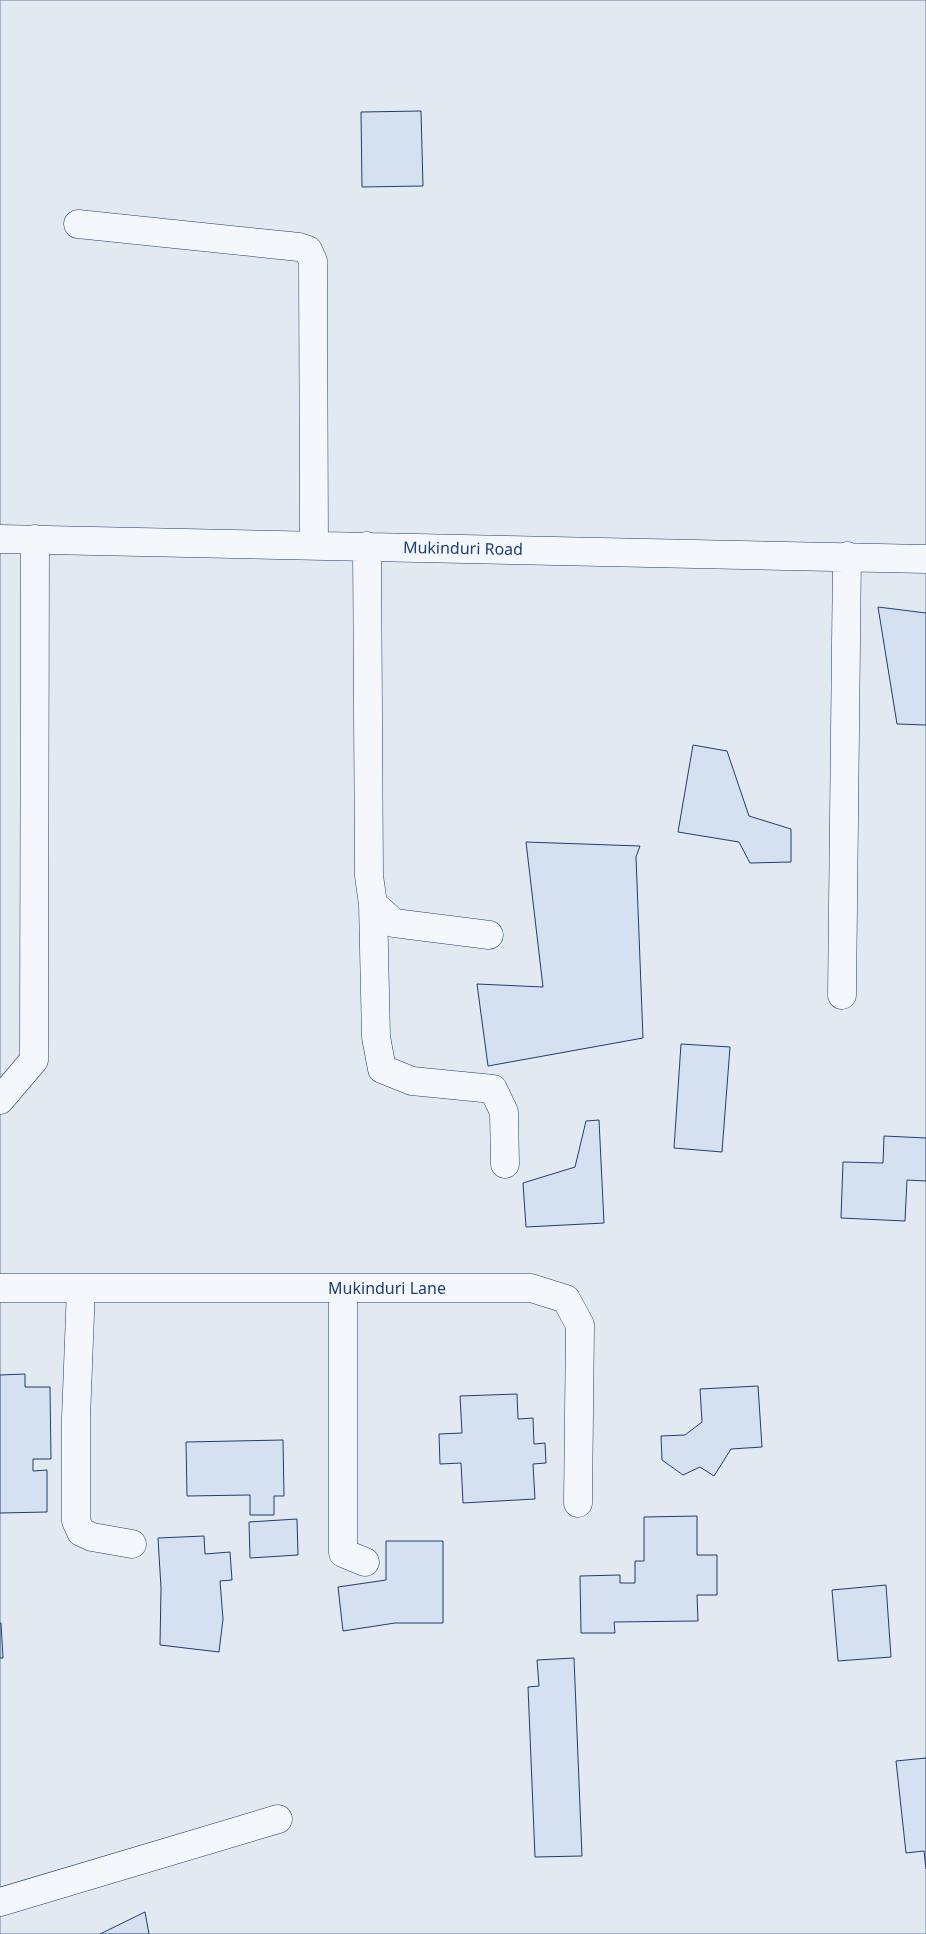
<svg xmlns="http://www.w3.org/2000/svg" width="926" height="1934" font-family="'Noto Sans',sans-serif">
<rect width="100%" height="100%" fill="#f4f7fb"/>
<path fill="#e3e9f0" stroke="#687fa3" d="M0 0H926V1934H0Z"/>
<path fill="#d5e0f0" stroke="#1d3f73" d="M421 111 423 186 362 187 361 112Z
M878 607 926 613V725L897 724Z
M693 745 727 751 749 816 791 829V862L750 863 739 842 678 832Z
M526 842 640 846 636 857 643 1038 488 1066 477 984 543 987Z
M681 1044 730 1047 722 1152 674 1148Z
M599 1120 604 1223 526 1227 523 1183 575 1167 586 1121Z
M884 1136 926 1138V1181L907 1180 905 1221 841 1218 843 1162 883 1163Z
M25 1374V1387H50L51 1459H33V1471L47 1470V1512L0 1513V1375Z
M758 1386 762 1447 731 1449 714 1476 700 1467 683 1475 662 1460 661 1436 685 1435 702 1422 700 1389Z
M517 1394 518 1419 533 1418 534 1444 545 1443 546 1463 533 1464 535 1499 463 1503 461 1463 440 1464 439 1434 462 1433 460 1396Z
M283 1440 284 1496H274V1515H250V1495L187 1496 186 1442Z
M697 1516V1555H717V1595H697L698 1621 614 1622 615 1633H581L580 1576 620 1575V1583H635V1561H644V1517Z
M297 1519 298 1555 250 1558 249 1522Z
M204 1536 205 1554 230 1552 232 1580 220 1581 223 1619 219 1652 160 1645 161 1588 158 1538Z
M386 1541H443V1623H395L343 1631 338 1587 386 1580Z
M886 1585 891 1657 838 1661 832 1590Z
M0 1623H1L3 1658H0Z
M574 1658 582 1856 535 1857 528 1687 539 1686 537 1660Z
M926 1758V1869L924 1851 906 1853 896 1761Z
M145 1912 149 1934H100Z"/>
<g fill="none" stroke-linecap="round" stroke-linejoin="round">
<g stroke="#1d3f73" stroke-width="29">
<path id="minor" d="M78 224 299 247 308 250 313 261 314 545
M0 539 926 559
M367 546 369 876 373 904 394 923 489 935
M373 904 376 1037 382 1069 412 1081 493 1089 504 1112 505 1164
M842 995 847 556
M0 1100 34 1060 35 539
M0 1288H531L566 1299 580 1325 578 1503
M81 1288 76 1418V1521L81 1532 92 1537 132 1544
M343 1288V1553L365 1562
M0 1902 278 1819"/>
</g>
<use href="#minor" stroke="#f4f7fb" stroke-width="28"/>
</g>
<g text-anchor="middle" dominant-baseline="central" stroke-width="4" stroke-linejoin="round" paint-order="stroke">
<g font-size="16" fill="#1d3f73" stroke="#f4f7fb">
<text transform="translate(463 548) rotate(1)">Mukinduri Road</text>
<text x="387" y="1288">Mukinduri Lane</text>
</g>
</g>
</svg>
